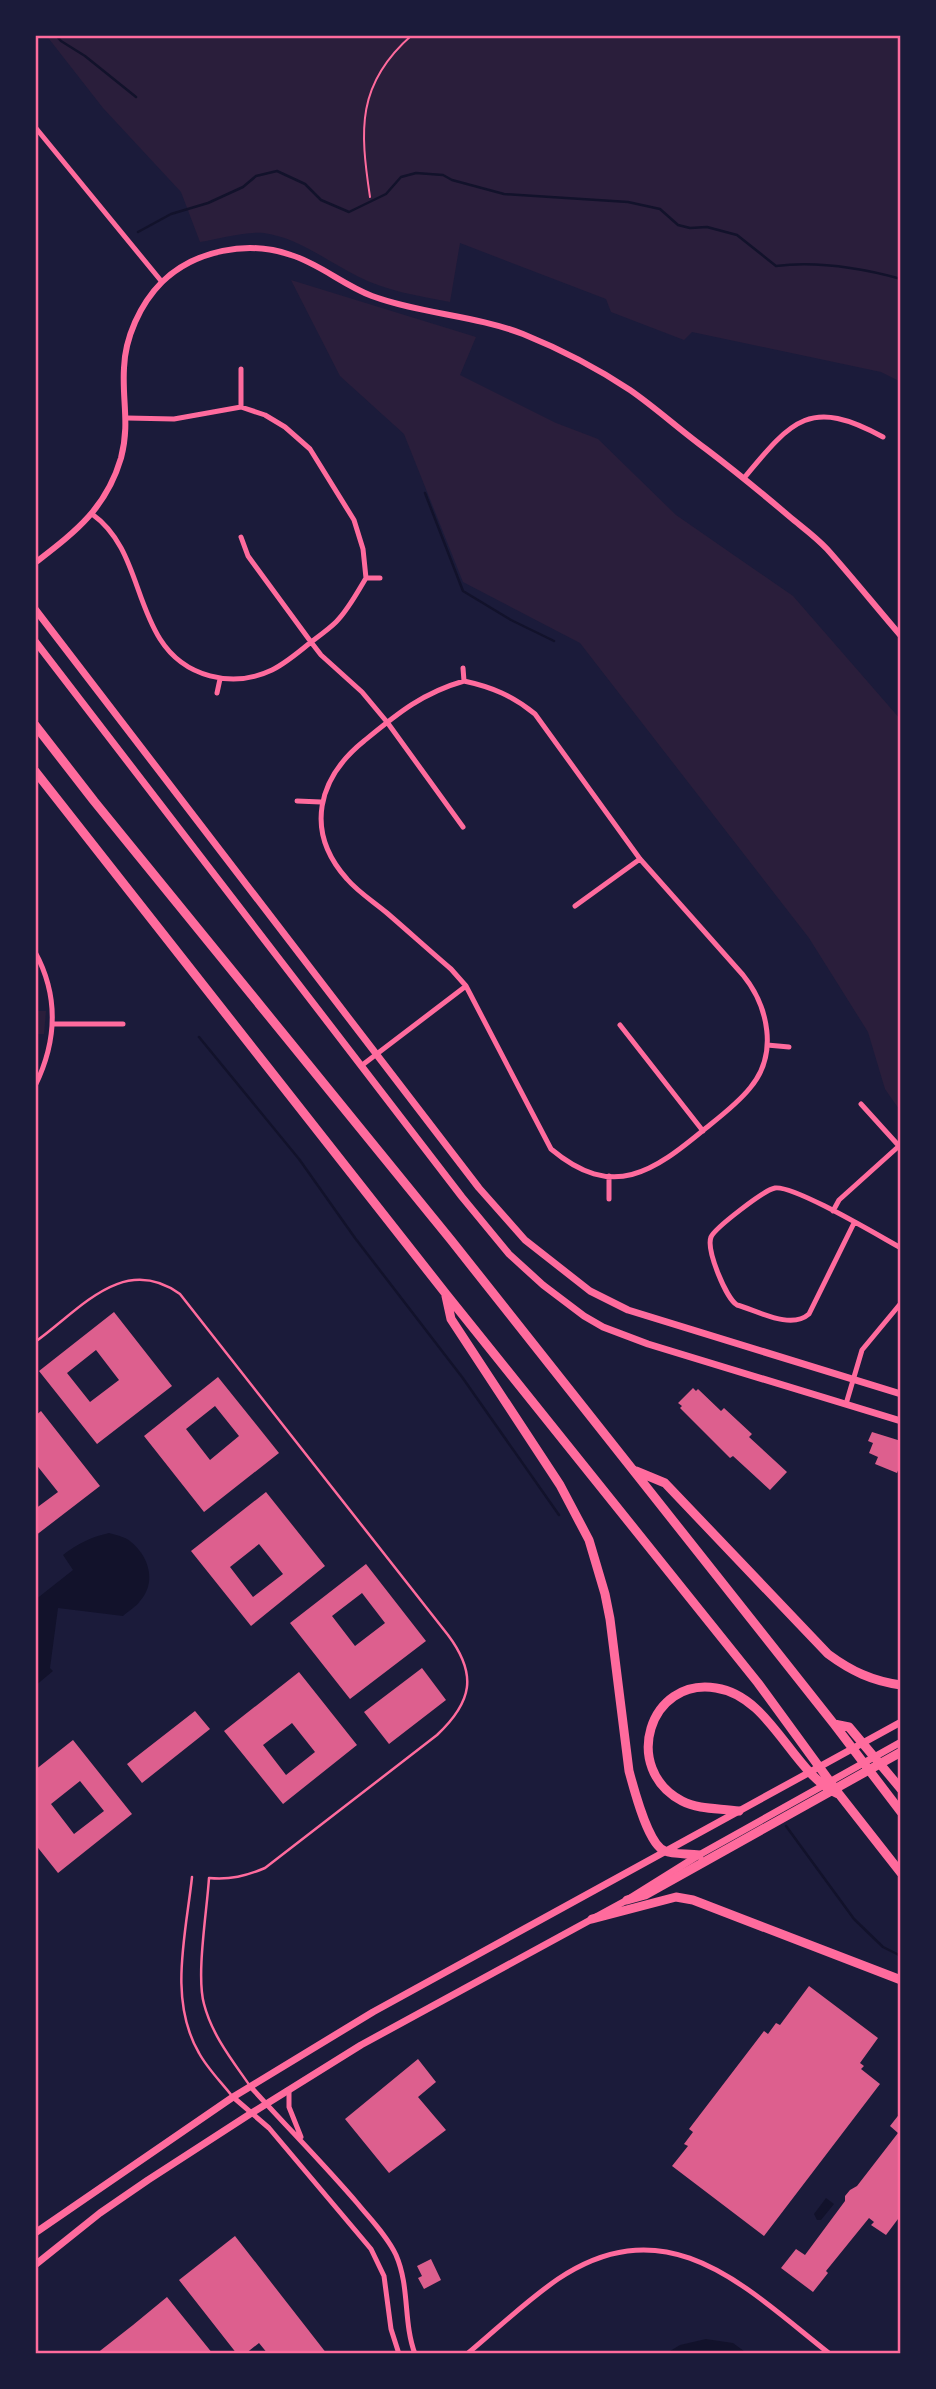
<svg xmlns="http://www.w3.org/2000/svg" width="936" height="2389" font-family="'PT Sans Narrow',sans-serif">
<rect width="100%" height="100%" fill="#1b1b3a"/>
<path fill="#2a1e3b" d="M46 35H901V382L881 372 692 332 684 340 611 312 606 299 460 243 450 302C419 296 386 291 357 276 327 261 299 238 264 233 247 231 219 239 200 242L181 192 103 108Z
M291 280 476 337 460 375 556 423 598 439 676 515 793 596 901 720V1112L885 1089 868 1032 809 938 580 643 463 582 404 434 340 376Z
M35 1011H46L44 1034H35Z"/>
<path fill="#12122b" d="M109 1533C116 1535 125 1537 130 1541 149 1556 157 1582 140 1601 136 1607 128 1611 123 1616L58 1608 50 1668 53 1671 35 1686V1600L73 1570 63 1555C77 1544 91 1537 109 1533Z
M826 2198 834 2204 821 2220H817L814 2214Z
M706 2339 733 2343 748 2354H665L680 2345Z"/>
<g fill="none" stroke-linecap="round" stroke-linejoin="round">
<path stroke="#12122b" stroke-width="2.5" d="M56 35 61 41 85 56 136 97
M138 232 171 214 208 203 243 187 256 176 277 171 305 184 321 200 349 212 386 194 401 177 416 173 443 175 452 180 504 194 628 202 660 209 678 225 690 228 707 227 737 235 776 266C817 261 861 268 901 279
M425 493 463 591 511 620 554 641
M199 1037 299 1159 355 1238 462 1377 559 1515
M786 1826 854 1919 883 1947 901 1956"/>
</g>
<path fill="#dd5f8e" fill-rule="evenodd" d="M114 1312 172 1386 97 1444 39 1371ZM96 1350 119 1380 90 1402 67 1373Z
M218 1377 279 1453 204 1512 144 1436ZM215 1406 239 1436 210 1460 186 1429Z
M693 1388 696 1391 698 1389 721 1411 724 1408 752 1434 749 1437 787 1472 770 1490 733 1456 730 1458 680 1408 682 1406 678 1403Z
M41 1411 100 1486 35 1536V1509L58 1492 35 1463V1416Z
M872 1432 901 1441V1463L897 1473 875 1464 878 1457 869 1453 873 1443 868 1441Z
M266 1492 325 1566 251 1626 191 1551ZM259 1544 283 1574 253 1597 230 1567Z
M366 1564 426 1641 350 1699 290 1623ZM362 1593 385 1623 355 1646 332 1616Z
M422 1668 446 1700 389 1744 364 1712Z
M299 1672 357 1745 283 1804 224 1731ZM292 1723 315 1752 286 1775 263 1745Z
M195 1711 210 1729 142 1783 127 1764Z
M73 1740 132 1814 58 1873 35 1844V1770ZM80 1781 104 1811 74 1834 51 1804Z
M809 1986 878 2038 860 2063 864 2066 861 2069 880 2084 764 2236 672 2166 688 2146 684 2144 693 2132 689 2129 764 2031 768 2034 776 2023 780 2025Z
M418 2059 436 2082 418 2097 446 2130 389 2173 345 2119Z
M901 2112V2215L886 2235 871 2225 874 2222 869 2218 826 2271 828 2273 813 2292 781 2268 796 2249 805 2255 845 2201V2196L850 2190 857 2186 898 2133 890 2126Z
M235 2236 327 2354H268L259 2343 245 2354H237L179 2280Z
M431 2259 441 2280 424 2289 418 2278 422 2276 417 2266Z
M167 2297 213 2354H96L133 2325Z"/>
<g fill="none" stroke-linecap="round" stroke-linejoin="round">
<path stroke="#ff6b9d" stroke-width="2" d="M370 197C360 130 356 84 412 35"/>
<path stroke="#ff6b9d" stroke-width="2.5" d="M35 1342C80 1310 123 1253 180 1294L448 1635C478 1675 472 1702 437 1735L265 1868C246 1876 230 1880 209 1878 207 1911 196 1975 204 2004 212 2035 232 2060 250 2086
M192 1877C186 1934 168 2000 199 2053 207 2068 221 2082 232 2096"/>
<path stroke="#ff6b9d" stroke-width="5" d="M35 127 162 282
M241 369V407
M744 478C792 420 810 397 883 437
M92 514C134 544 134 598 160 639 184 677 232 689 272 670 286 663 299 652 311 642 319 636 329 629 336 622 348 610 357 593 366 578L363 549 354 520 310 449 285 427 265 415 241 407 174 419 127 418
M241 537 248 556 311 642 321 655 362 692 387 722 463 827
M366 578H380
M463 668 464 681
M464 681C492 687 513 696 535 714L640 859 743 975C768 1006 779 1054 750 1088 738 1103 721 1116 706 1128 653 1172 613 1201 551 1149L466 986 451 969C430 951 409 932 387 913 374 902 358 892 347 879 304 831 318 778 364 741 397 714 422 693 464 681Z
M217 693 220 679
M297 801 321 802
M575 906 640 859
M35 952C59 996 57 1041 35 1086
M54 1024H123
M620 1025 703 1131
M767 1045 789 1047
M361 1066 466 986
M609 1199V1176
M833 1211 839 1200 899 1146 861 1104
M854 1223 809 1314C791 1330 758 1311 737 1305 726 1298 706 1250 711 1237 715 1228 764 1190 775 1188 794 1185 879 1236 901 1248
M846 1404 862 1350 901 1303
M250 2086C285 2125 323 2163 358 2204 371 2220 387 2236 396 2255 410 2287 403 2322 415 2354
M289 2090V2107L301 2137
M233 2097 269 2128 371 2249 384 2276 391 2329 399 2354
M467 2354C497 2329 526 2301 558 2279 669 2205 746 2288 830 2354"/>
<path stroke="#ff6b9d" stroke-width="6" d="M35 563C75 532 106 509 121 458 130 424 122 401 124 368 125 338 140 304 162 282 195 250 248 240 291 255 320 264 343 285 372 296 421 314 474 315 523 334 560 349 597 368 630 390 656 408 680 430 706 449 735 471 763 494 790 517 802 527 816 537 827 549 852 577 876 607 901 636"/>
<path stroke="#ff6b9d" stroke-width="7" d="M35 609 479 1188 525 1240 590 1291 628 1310 901 1394
M35 641 462 1197 509 1254 543 1285 584 1316 603 1327 648 1344 901 1421
M35 2233 233 2097 373 2012 901 1722
M35 2265 100 2213 148 2180 250 2114 361 2045 627 1900 699 1855 901 1742"/>
<path stroke="#ff6b9d" stroke-width="9" d="M35 725 94 801 451 1240 834 1724 901 1812
M35 771 446 1294 758 1683 839 1794 901 1873
M446 1296 451 1319 560 1485 589 1540 605 1594 610 1619 629 1771C634 1789 648 1845 665 1851 674 1855 689 1853 699 1855
M636 1471 665 1483 828 1654C851 1671 872 1681 901 1685
M834 1724 849 1727 901 1789
M739 1811C720 1808 699 1810 682 1801 621 1769 649 1677 716 1688 771 1696 792 1773 838 1794
M627 1900 645 1895 901 1752
M592 1919 676 1897 693 1900 901 1980"/>
</g>
<rect width="936" height="2389" fill="none" stroke="#1b1b3a" stroke-width="74"/>
<rect x="37" y="37" width="862" height="2315" fill="none" stroke="#ff6b9d" stroke-width="2.5"/>
</svg>
